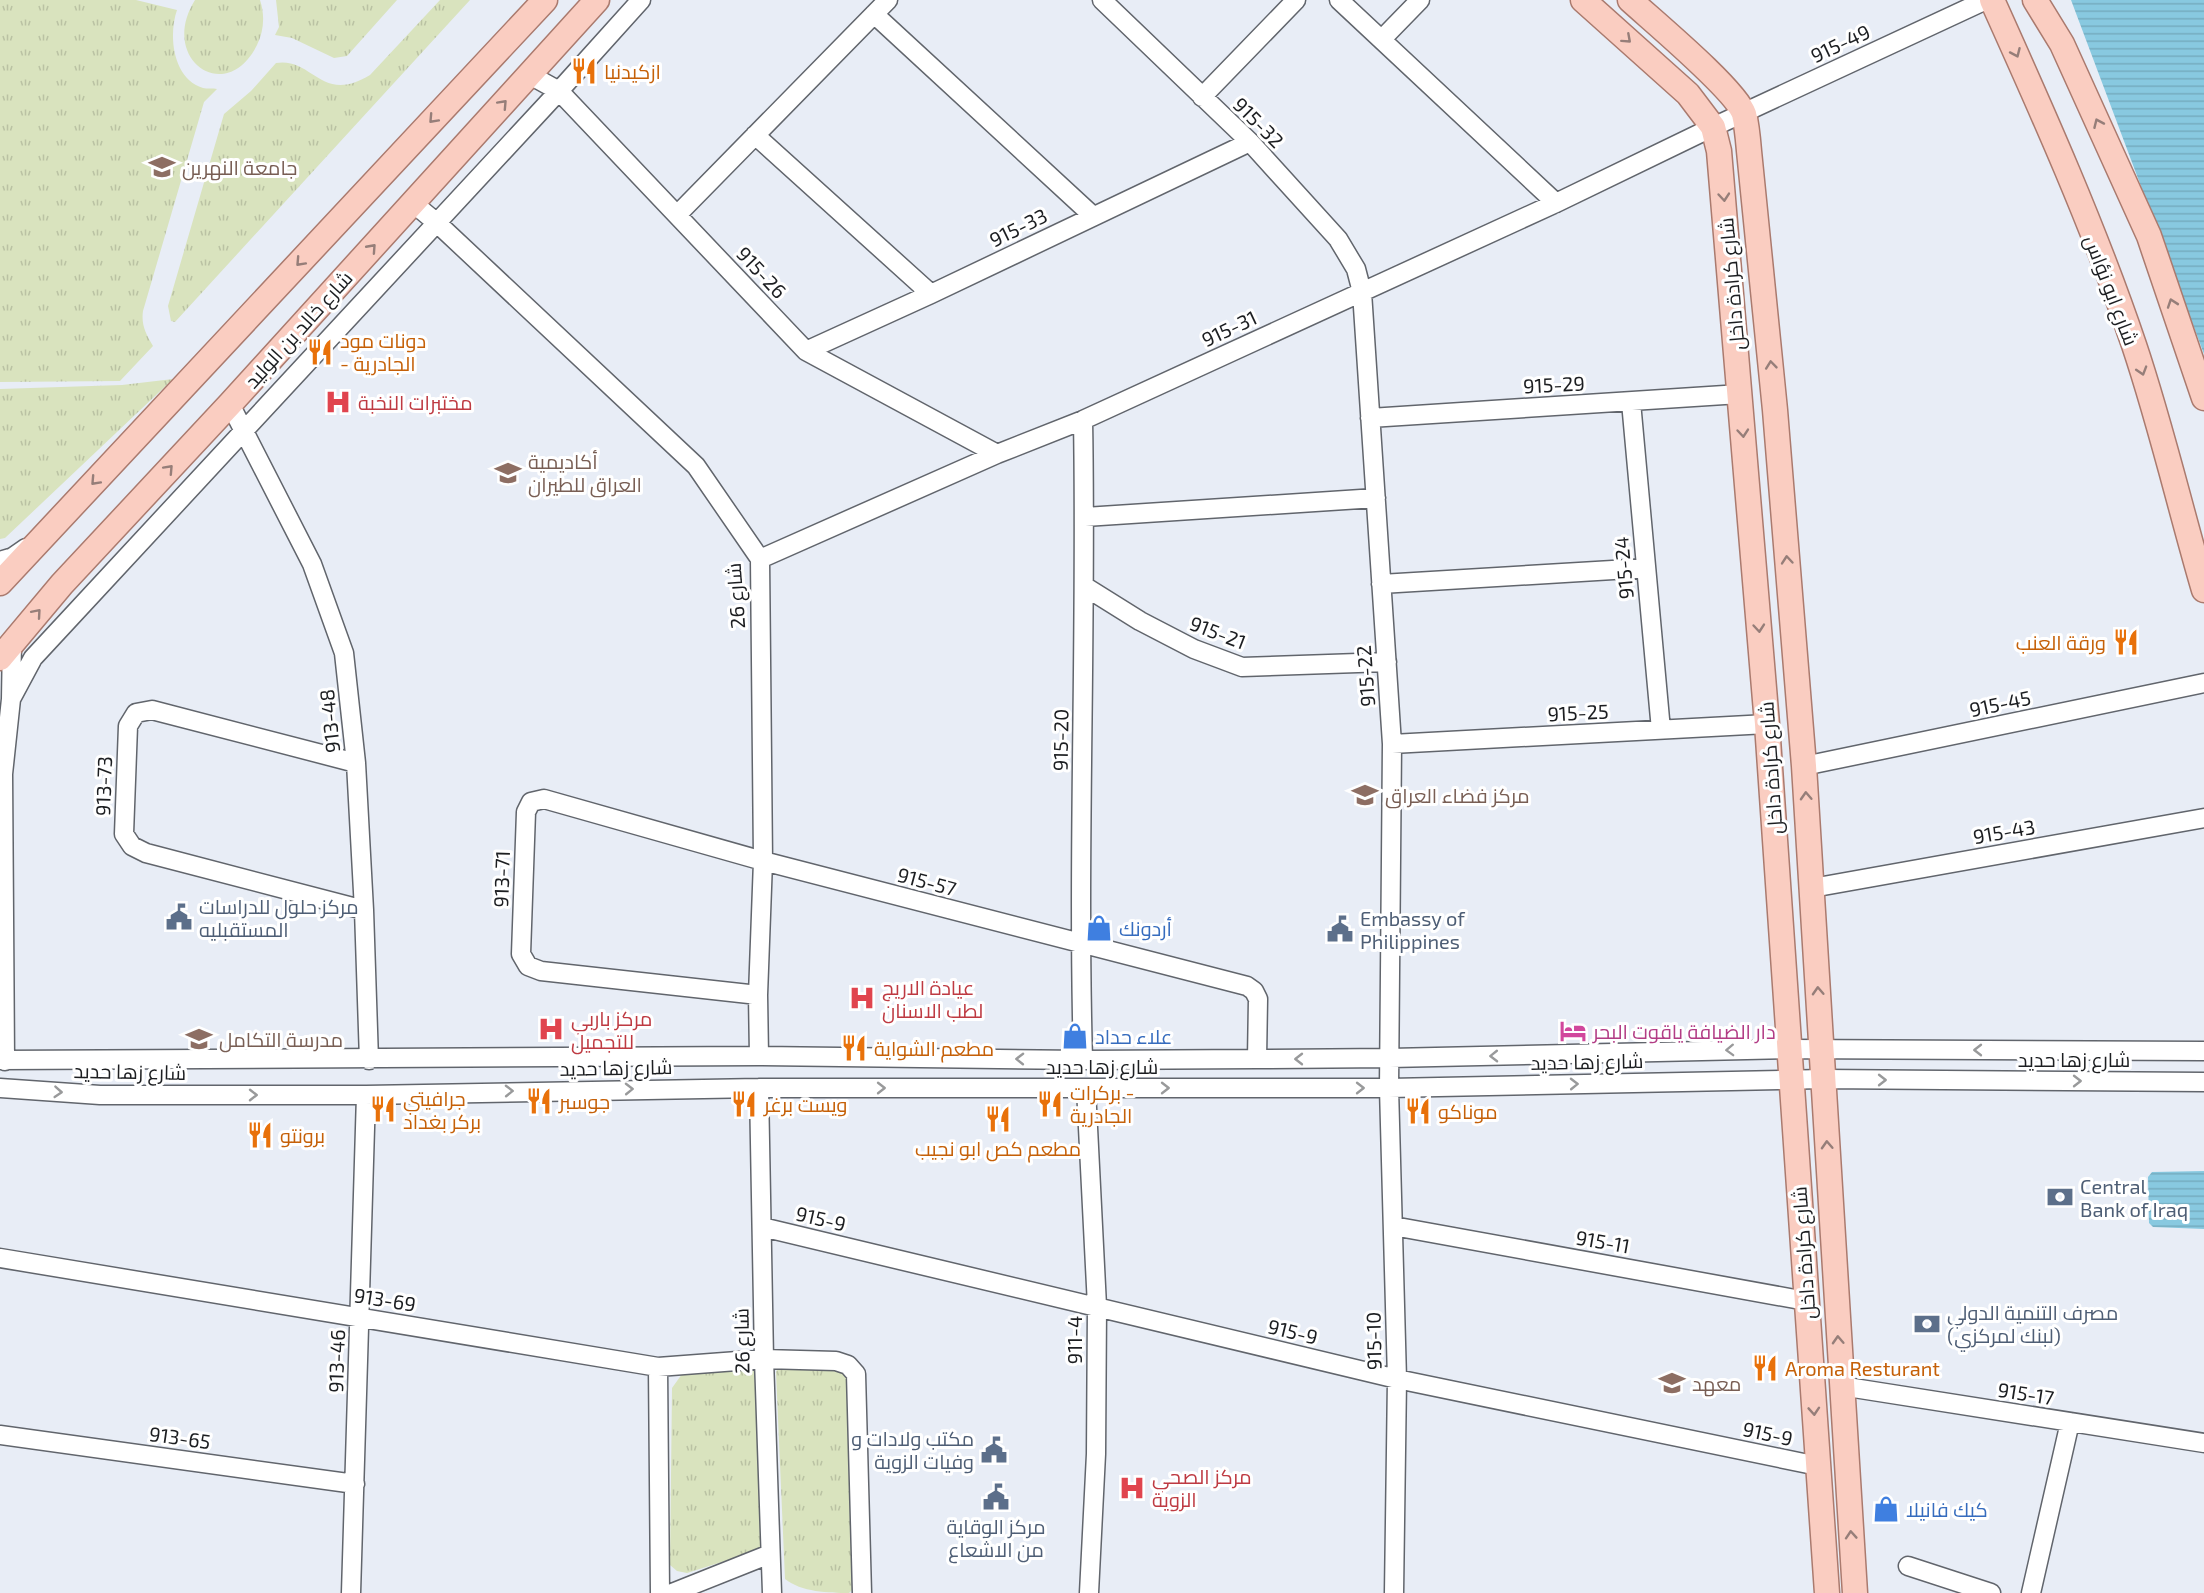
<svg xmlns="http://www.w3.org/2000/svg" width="2204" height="1593" font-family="'Exo 2',Cairo,sans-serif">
<defs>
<pattern id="grass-tufts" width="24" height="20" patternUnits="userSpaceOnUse" patternTransform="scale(1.5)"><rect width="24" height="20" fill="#d9e3be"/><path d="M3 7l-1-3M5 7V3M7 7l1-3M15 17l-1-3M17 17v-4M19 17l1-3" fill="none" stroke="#bac2a3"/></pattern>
<pattern id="water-rules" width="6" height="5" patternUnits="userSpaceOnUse" patternTransform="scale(1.5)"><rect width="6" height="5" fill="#88c9e0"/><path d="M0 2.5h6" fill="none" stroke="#75acc0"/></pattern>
</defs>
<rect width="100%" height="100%" fill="#e8edf6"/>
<path fill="url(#grass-tufts)" d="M0 0H136L177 10C168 36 173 79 203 88 207 89 213 88 217 89L204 102 143 311C141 325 146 334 153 346L120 381 0 382Z
M195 0H260C265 15 264 31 257 45 226 107 158 59 195 0Z
M276 0H397L347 56 334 58 292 38 275 35 279 27Z
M440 0H470L175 322 171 321 168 306 224 114 251 91 276 63C313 57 321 105 370 75Z
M173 379 5 538 0 539V389L122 385Z
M779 1366H836L845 1371 849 1380 854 1581 852 1590 849 1593C829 1593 801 1592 785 1579L776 1372Z
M757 1370 763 1549 687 1573 677 1571 670 1565 672 1388 682 1374Z"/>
<path fill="url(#water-rules)" d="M2071 0H2204V354Z
M2204 1171V1229L2153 1227 2149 1223 2148 1177 2152 1172Z"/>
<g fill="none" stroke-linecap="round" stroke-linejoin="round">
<g stroke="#61656c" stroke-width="21">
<path id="minor" d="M1102 0 1250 142 1338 239 1356 269 1362 292 1392 744 1389 1088 1397 1379 1394 1593
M1339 0 1556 203
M874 14 1093 216
M1382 39 1420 0
M530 75 559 91 806 351 997 454
M1202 97 1296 0
M755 135 931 294
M413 203 437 223 696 466 760 559 763 861 758 995 759 1056
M677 215 888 0
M806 351 931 294 1250 142
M1631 402 1661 730
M230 404 312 564 344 653 356 763 364 910 369 1060
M1370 418 1740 394
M1085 517 1376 498
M760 559 997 454 1083 420 1556 203 1713 127 1986 0
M0 561 13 557 26 548
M1381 584 1646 568
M1084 586 1140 621 1194 649 1242 667 1387 662
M11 699 33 658 559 91 641 0
M1392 744 1767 724
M356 763 152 710 136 713 128 726 124 834 132 846 146 853 364 910
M1804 766 2204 683
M1812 888 2204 818
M758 995 541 971 528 966 521 954 526 812 531 802 544 799 763 861 1247 986 1254 991 1258 999 1257 1059
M0 1060 759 1056 1083 1060 1257 1059 1390 1058 1789 1049 2204 1051
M1083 1060C1077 847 1087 633 1083 420
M5 1061 3 774 11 699 12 642
M0 1088 100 1095H366L759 1088H1389L1823 1079 2204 1082
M759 1088 764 1359 772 1593
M1086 1088 1097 1306 1096 1454 1089 1593
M1393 1226 1806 1301
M762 1227 1397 1379 1818 1466
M0 1258 658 1367 764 1359 836 1361 848 1365 856 1374 862 1593
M658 1367 660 1593
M1841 1386 2204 1443
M0 1435 355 1484
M1908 1566 1991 1593
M351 1593 366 1095
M672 1593 770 1554
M2031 1593 2070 1422"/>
</g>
<g stroke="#aa7a6e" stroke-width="27">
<path id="major" d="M1583 0 1688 94 1713 127 1719 151 1767 724 1827 1593
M1630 0C1653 21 1736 90 1744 114 1747 126 1748 139 1749 151L1775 410 1804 766 1855 1593
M1992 0C2043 113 2094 227 2134 345 2161 425 2180 508 2204 590
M2035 0 2062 44 2149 236 2204 398
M0 583 545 0
M0 658 62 584 230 404 597 0"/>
</g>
<use href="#minor" stroke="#fff" stroke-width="18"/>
<use href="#major" stroke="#facdc1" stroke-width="24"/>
</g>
<defs><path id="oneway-chevron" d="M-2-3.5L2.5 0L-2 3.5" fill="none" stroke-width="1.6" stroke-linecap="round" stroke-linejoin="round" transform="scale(1.5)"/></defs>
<g stroke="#967e79">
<use href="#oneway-chevron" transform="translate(1627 39) rotate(42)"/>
<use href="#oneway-chevron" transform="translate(2016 53) rotate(66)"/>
<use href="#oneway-chevron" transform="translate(503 104) rotate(-47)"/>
<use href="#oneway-chevron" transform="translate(433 119) rotate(133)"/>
<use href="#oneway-chevron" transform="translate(2098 123) rotate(-114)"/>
<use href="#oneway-chevron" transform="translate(1724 197) rotate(85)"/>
<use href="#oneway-chevron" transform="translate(372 248) rotate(-48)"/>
<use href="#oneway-chevron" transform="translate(300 262) rotate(133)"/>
<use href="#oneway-chevron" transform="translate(2172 303) rotate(-109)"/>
<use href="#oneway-chevron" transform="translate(1771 365) rotate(-96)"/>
<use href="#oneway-chevron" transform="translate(2142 371) rotate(73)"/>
<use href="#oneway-chevron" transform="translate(1743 433) rotate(85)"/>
<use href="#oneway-chevron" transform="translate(169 469) rotate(-47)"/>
<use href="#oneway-chevron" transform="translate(95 481) rotate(133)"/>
<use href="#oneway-chevron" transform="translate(1787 560) rotate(-95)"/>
<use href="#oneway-chevron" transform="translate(37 613) rotate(-49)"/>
<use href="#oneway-chevron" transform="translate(1759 628) rotate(85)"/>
<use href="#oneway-chevron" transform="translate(1806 796) rotate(-93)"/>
<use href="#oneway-chevron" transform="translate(1818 991) rotate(-93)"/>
<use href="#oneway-chevron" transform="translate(1827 1145) rotate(-93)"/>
<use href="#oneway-chevron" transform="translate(1838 1340) rotate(-93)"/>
<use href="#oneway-chevron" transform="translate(1814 1411) rotate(86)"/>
<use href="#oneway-chevron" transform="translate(1851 1535) rotate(-94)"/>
</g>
<g stroke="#999a9b">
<use href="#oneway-chevron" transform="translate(1730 1050) rotate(178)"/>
<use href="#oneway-chevron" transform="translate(1978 1050) rotate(-180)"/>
<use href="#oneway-chevron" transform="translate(1494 1056) rotate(179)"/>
<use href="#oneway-chevron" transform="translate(1020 1059) rotate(-179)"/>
<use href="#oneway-chevron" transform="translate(1299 1059) rotate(180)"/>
<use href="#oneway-chevron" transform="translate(1882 1080)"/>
<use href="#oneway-chevron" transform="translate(2077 1081)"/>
<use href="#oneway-chevron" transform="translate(1574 1084) rotate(-1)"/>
<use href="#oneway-chevron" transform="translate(881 1088)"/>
<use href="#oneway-chevron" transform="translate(1165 1088)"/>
<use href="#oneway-chevron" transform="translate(1360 1088)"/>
<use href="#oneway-chevron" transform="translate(629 1089) rotate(-1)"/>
<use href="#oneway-chevron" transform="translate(509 1091) rotate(-1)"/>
<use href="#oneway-chevron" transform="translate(58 1092) rotate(4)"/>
<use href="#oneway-chevron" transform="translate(253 1095)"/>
</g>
<defs>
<g id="restaurant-bare" transform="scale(2.07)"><path d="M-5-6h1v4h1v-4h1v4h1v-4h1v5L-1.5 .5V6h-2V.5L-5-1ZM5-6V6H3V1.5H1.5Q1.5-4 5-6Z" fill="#e8710a" stroke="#fff" stroke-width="2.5" paint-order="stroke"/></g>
<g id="university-bare" transform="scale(2.07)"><path d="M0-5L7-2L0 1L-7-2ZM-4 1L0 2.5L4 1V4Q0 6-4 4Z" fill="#8d6e63" stroke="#fff" stroke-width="2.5" paint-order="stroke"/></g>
<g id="hospital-bare" transform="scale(2.07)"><path d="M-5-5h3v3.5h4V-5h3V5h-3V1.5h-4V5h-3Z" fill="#e0444e" stroke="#fff" stroke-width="2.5" paint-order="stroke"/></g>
<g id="school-bare" transform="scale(2.07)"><path d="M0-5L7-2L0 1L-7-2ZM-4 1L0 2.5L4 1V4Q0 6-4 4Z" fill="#8d6e63" stroke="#fff" stroke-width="2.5" paint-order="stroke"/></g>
<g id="civic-bare" transform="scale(2.07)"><path d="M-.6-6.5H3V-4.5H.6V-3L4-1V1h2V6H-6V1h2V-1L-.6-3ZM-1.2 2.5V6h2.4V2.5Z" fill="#5c6f8a" stroke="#fff" stroke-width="2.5" paint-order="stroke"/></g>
<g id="shop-bare" transform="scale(2.07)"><path d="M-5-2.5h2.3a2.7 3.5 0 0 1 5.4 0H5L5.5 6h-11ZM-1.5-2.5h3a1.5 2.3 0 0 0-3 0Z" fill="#3f7fe0" stroke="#fff" stroke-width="2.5" paint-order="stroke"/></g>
<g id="hotel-bare" transform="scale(2.07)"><path d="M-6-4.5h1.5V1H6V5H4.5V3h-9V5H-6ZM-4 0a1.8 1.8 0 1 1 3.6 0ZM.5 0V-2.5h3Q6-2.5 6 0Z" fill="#d1479c" stroke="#fff" stroke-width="2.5" paint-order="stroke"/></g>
<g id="bank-bare" transform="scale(2.07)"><path d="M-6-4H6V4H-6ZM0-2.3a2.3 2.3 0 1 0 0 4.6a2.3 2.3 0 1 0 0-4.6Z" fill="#5c6f8a" stroke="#fff" stroke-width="2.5" paint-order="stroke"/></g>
</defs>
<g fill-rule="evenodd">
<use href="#restaurant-bare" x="584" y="71"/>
<use href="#university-bare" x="162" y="167"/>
<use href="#restaurant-bare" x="320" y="352"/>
<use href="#hospital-bare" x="338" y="402"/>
<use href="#school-bare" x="508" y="473"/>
<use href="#restaurant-bare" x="2126" y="642"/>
<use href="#school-bare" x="1365" y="795"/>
<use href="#civic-bare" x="179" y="917"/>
<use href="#shop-bare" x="1099" y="928"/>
<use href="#civic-bare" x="1340" y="929"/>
<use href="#hospital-bare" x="862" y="998"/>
<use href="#hospital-bare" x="551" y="1029"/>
<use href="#hotel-bare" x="1573" y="1031"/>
<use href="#shop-bare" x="1075" y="1036"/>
<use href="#school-bare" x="199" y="1039"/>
<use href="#restaurant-bare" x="854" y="1048"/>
<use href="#restaurant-bare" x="539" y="1101"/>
<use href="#restaurant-bare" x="744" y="1104"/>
<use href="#restaurant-bare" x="1050" y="1104"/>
<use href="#restaurant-bare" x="383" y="1109"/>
<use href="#restaurant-bare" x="1418" y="1111"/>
<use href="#restaurant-bare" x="998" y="1119"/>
<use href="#restaurant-bare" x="260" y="1135"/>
<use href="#bank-bare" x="2060" y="1197"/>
<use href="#bank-bare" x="1927" y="1324"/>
<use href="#restaurant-bare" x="1765" y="1368"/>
<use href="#school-bare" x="1672" y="1383"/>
<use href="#civic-bare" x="994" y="1450"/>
<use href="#hospital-bare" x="1132" y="1488"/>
<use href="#civic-bare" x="996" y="1497"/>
<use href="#shop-bare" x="1886" y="1509"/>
</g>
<g text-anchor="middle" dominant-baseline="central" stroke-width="6" stroke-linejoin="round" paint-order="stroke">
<g font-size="20" fill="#1c1e21" stroke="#fff">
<text transform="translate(1840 43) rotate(-25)">915-49</text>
<text transform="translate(1259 122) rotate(45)">915-32</text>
<text transform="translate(1018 227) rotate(-26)">915-33</text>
<text transform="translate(762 272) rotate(47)">915-26</text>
<text transform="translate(1731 284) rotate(-95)">شارع كرادة داخل</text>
<text transform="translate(2112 290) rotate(69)">شارع ابو نؤاس</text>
<text transform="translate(1229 328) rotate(-25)">915-31</text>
<text transform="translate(298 329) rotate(-48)">شارع خالد بن الوليد</text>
<text transform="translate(1554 384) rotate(-3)">915-29</text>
<text transform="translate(1623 568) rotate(-95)">915-24</text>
<text transform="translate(735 596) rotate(-94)">شارع 26</text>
<text transform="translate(1218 632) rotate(21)">915-21</text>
<text transform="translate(1365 676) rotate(-94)">915-22</text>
<text transform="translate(2000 703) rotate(-12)">915-45</text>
<text transform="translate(1578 712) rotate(-3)">915-25</text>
<text transform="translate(329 721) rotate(-96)">913-48</text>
<text transform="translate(1060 740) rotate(-89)">915-20</text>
<text transform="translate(1770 768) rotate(-94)">شارع كرادة داخل</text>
<text transform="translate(103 786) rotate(-88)">913-73</text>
<text transform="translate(2004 831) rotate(-10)">915-43</text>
<text transform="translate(501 879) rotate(-88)">913-71</text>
<text transform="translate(927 881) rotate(15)">915-57</text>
<text x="2074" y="1059">شارع زها حديد</text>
<text transform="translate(1587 1061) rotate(-1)">شارع زها حديد</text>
<text x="1102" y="1066">شارع زها حديد</text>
<text transform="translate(616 1067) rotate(-1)">شارع زها حديد</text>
<text transform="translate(130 1071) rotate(1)">شارع زها حديد</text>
<text transform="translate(821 1218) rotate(13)">915-9</text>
<text transform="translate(1603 1241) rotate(10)">915-11</text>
<text transform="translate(1803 1253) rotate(-94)">شارع كرادة داخل</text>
<text transform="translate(385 1299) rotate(9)">913-69</text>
<text transform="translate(1293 1331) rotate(14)">915-9</text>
<text transform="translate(1074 1340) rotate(-90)">911-4</text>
<text transform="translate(741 1341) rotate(-91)">شارع 26</text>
<text transform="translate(1373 1341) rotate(-91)">915-10</text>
<text transform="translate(336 1361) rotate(-88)">913-46</text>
<text transform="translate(2026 1393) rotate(9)">915-17</text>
<text transform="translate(1768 1433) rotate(12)">915-9</text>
<text transform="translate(180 1437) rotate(8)">913-65</text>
</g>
<g font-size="20" fill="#c56008" stroke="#fff" text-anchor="start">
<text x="604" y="71">ازكيدنيا</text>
<text x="340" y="340">دونات مود<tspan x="340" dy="23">- الجادرية</tspan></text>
<text x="2106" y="642" text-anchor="end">ورقة العنب</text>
<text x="874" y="1048">مطعم الشواية</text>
<text x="1070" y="1092">بركرات -<tspan x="1070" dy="23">الجادرية</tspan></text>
<text x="403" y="1098">جرافيتي<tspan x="403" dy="23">بركر بغداد</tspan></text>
<text x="559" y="1101">جوسبر</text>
<text x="764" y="1104">ويست برغر</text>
<text x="1438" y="1111">موناكو</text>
<text x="280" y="1135">برونتو</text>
<text x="998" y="1148" text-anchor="middle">مطعم كص ابو نجيب</text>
<text x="1785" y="1368">Aroma Resturant</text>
</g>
<g font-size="20" fill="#785e54" stroke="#fff" text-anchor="start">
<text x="182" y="167">جامعة النهرين</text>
<text x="528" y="461">أكاديمية<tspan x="528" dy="23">العراق للطيران</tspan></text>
<text x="1385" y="795">مركز فضاء العراق</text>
<text x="219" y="1039">مدرسة التكامل</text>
<text x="1692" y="1383">معهد</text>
</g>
<g font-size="20" fill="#be3a42" stroke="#fff" text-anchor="start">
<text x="358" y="402">مختبرات النخبة</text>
<text x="882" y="987">عيادة الاريج<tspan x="882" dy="23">لطب الاسنان</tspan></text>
<text x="571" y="1018">مركز باربي<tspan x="571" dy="23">للتجميل</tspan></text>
<text x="1152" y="1476">مركز الصحي<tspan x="1152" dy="23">الزوية</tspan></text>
</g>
<g font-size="20" fill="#4e5e75" stroke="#fff" text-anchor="start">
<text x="199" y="906">مركز حلول للدراسات<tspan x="199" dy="23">المستقبليه</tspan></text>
<text x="1360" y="918">Embassy of<tspan x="1360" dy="23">Philippines</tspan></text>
<text x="2080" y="1186">Central<tspan x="2080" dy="23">Bank of Iraq</tspan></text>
<text x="1947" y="1312">مصرف التنمية الدولي<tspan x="1947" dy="23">(لبنك لمركزي)</tspan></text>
<text x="974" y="1438" text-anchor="end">مكتب ولادات و<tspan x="974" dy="23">وفيات الزوية</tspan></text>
<text x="996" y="1526" text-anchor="middle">مركز الوقاية<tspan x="996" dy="23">من الاشعاع</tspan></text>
</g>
<g font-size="20" fill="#366cbe" stroke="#fff" text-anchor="start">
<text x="1119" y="928">أردونك</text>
<text x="1095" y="1036">علاء حداد</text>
<text x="1906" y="1509">كيك فانيلا</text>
</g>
<g font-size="20" fill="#b23c85" stroke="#fff" text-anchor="start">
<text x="1593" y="1031">دار الضيافة ياقوت البحر</text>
</g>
</g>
</svg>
